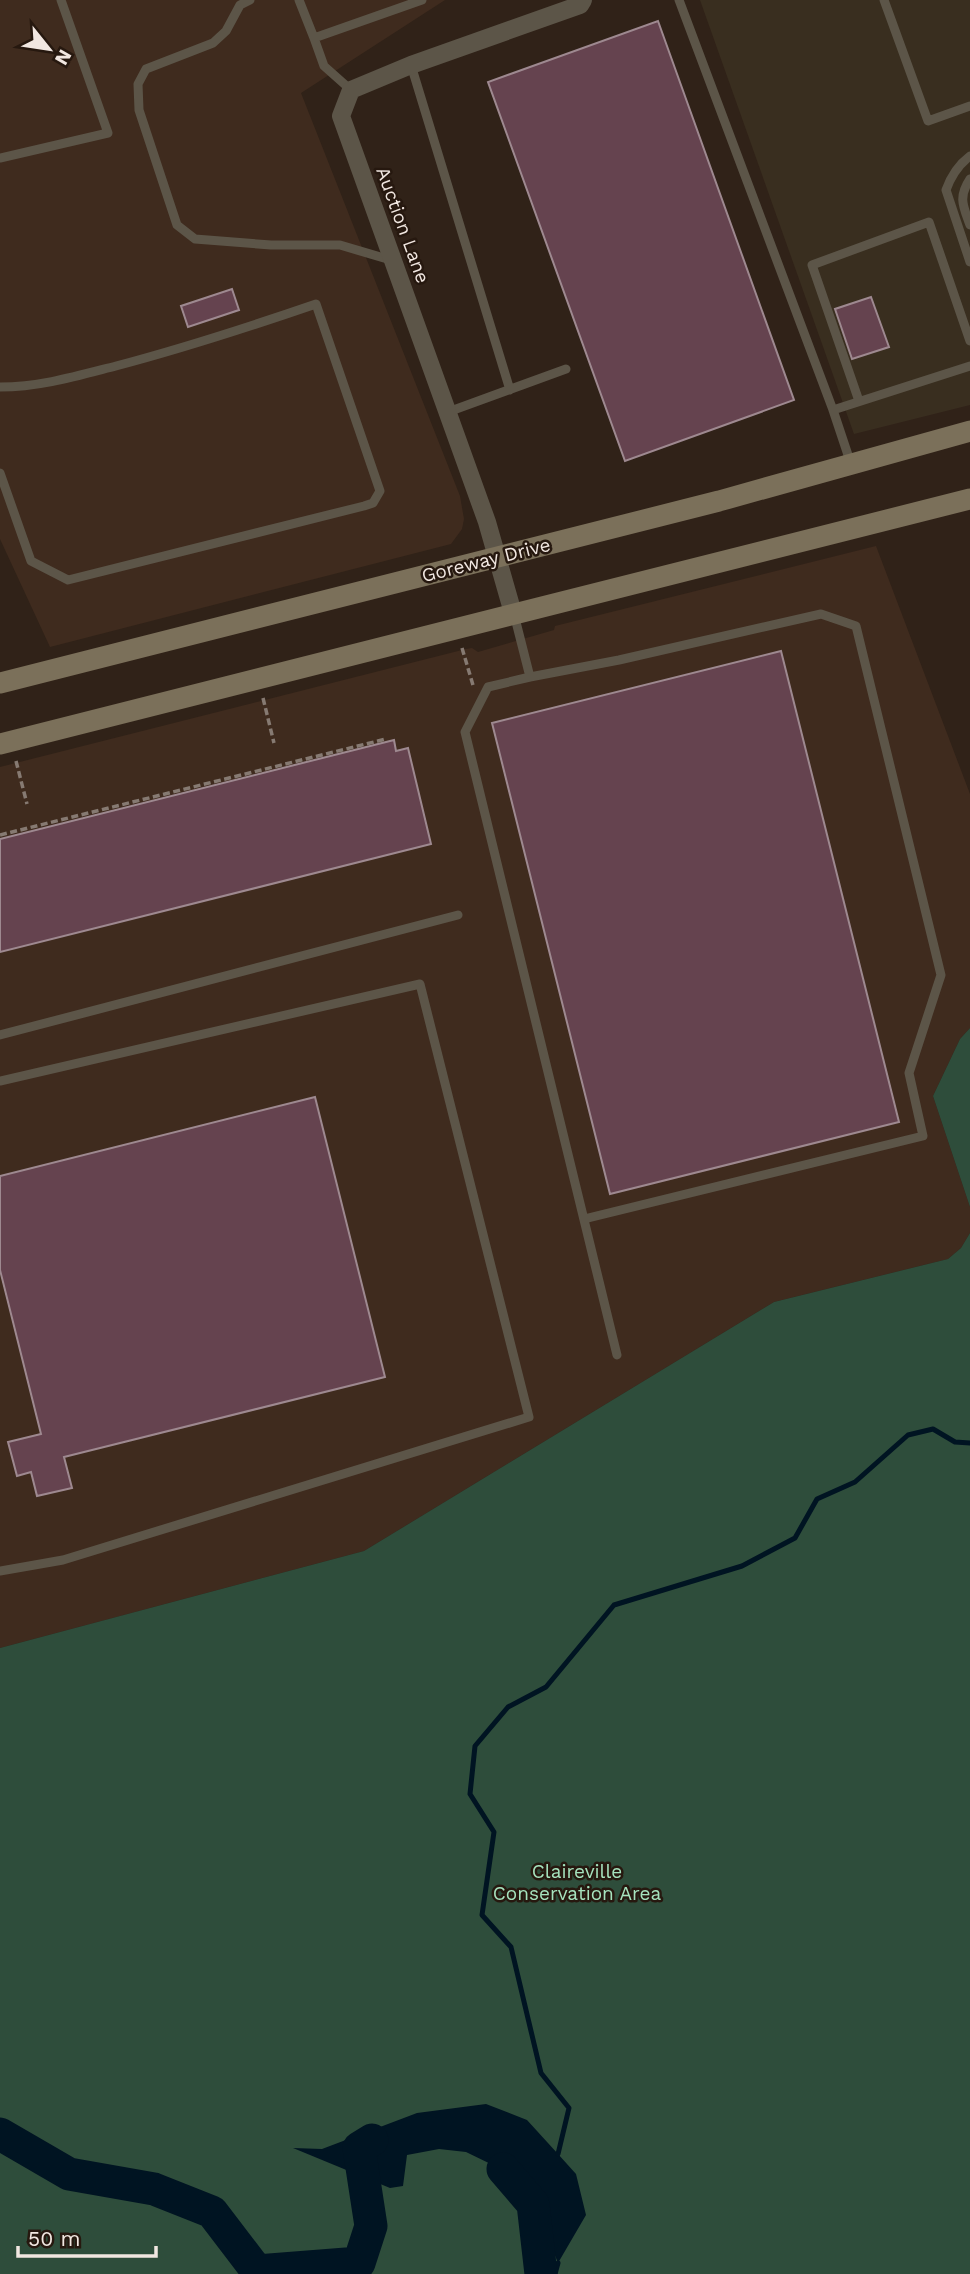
<svg xmlns="http://www.w3.org/2000/svg" width="970" height="2274" font-family="'Work Sans',sans-serif">
<rect width="100%" height="100%" fill="#302218"/>
<path fill="#392e1f" d="M700 0H970V405L854 434Z"/>
<path fill="#3f2b1e" d="M0 0H445L301 93 460 496 464 519 462 529 451 544 50 647 0 539Z
M876 546 970 794V1028L960 1039 933 1096 970 1207V1233L961 1248 948 1259 774 1302 364 1551 0 1648V767L466 649 472 648 478 652 554 630 555 626Z"/>
<path fill="#2e4d3b" d="M970 1028V1207L933 1096 960 1039Z
M970 1233V2274H0V1648L364 1551 774 1302 948 1259 961 1248Z"/>
<path fill="#001422" d="M486 2104 527 2120 558 2154 576 2174 586 2215 558 2263 536 2208 499 2168 466 2152 439 2149 407 2155 403 2186 390 2188 293 2148 322 2149 417 2113Z"/>
<g fill="none" stroke-linecap="round" stroke-linejoin="round">
<path stroke="#001422" stroke-width="5" d="M558 2154 569 2108 541 2073 511 1947 482 1915 494 1832 470 1794 475 1746 508 1707 546 1687 614 1605 742 1566 795 1538 817 1499 855 1482 908 1435 933 1429 955 1442 970 1443
M555 2274 558 2263"/>
<path stroke="#001422" stroke-width="33" d="M0 2134 69 2174 154 2189 212 2212 257 2271 359 2263 371 2226 359 2148 372 2140
M503 2169 533 2204 541 2274"/>
</g>
<path fill="#65434f" stroke="#9e8990" stroke-width="2" d="M658 21 794 400 625 461 488 82Z
M232 289 239 310 188 327 181 306Z
M871 297 889 347 852 359 835 309Z
M781 651 899 1122 610 1194 492 723Z
M394 740 396 751 408 748 431 844 0 952V839Z
M315 1097 385 1377 64 1457 72 1488 37 1496 31 1472 17 1476 8 1442 41 1434 0 1270V1176Z"/>
<g fill="none" stroke-linecap="round" stroke-linejoin="round">
<path stroke="#867a72" stroke-width="3.5" stroke-dasharray="7 3.5" stroke-linecap="butt" d="M462 648 473 685
M263 698 274 743
M16 761 27 804
M0 835 386 739"/>
<path stroke="#5c5548" stroke-width="9" d="M250 0 240 5 226 31 213 43 146 69 138 84 139 110 177 225 195 239 271 245H340L394 261
M299 0 314 38
M679 0 833 410
M884 0 928 121 970 106
M411 65 510 390
M351 90 324 66 314 38 422 0
M970 156C958 165 951 176 946 190L970 262
M0 158 108 133 61 0
M970 179C958 197 963 206 970 225
M0 387C40 387 77 376 116 366 184 348 249 327 316 304L380 491 373 503 364 506 68 580 31 561 0 473
M859 401 812 265 929 222 970 341
M448 412 566 369
M851 464 833 410 970 366
M514 614 530 677 488 687 465 732 617 1355
M530 677 619 660 821 614 856 626 941 975 909 1073 923 1136 584 1219
M0 1035 458 915
M0 1081 420 984 529 1417 63 1560 0 1571"/>
<path stroke="#5c5548" stroke-width="18" d="M513 613 487 522 341 116 351 90 411 65 580 5 583 0"/>
<path stroke="#7b705a" stroke-width="21" d="M0 683 719 501 970 431
M0 744 970 499"/>
</g>
<g text-anchor="middle" dominant-baseline="central" stroke-width="5" stroke-linejoin="round" paint-order="stroke">
<g font-size="19" fill="#f1e7e1" stroke="#26180f">
<text transform="translate(403 225) rotate(70)">Auction Lane</text>
<text transform="translate(486 560) rotate(-14)">Goreway Drive</text>
</g>
<g font-size="19" fill="#a6e3be" stroke="#26180f">
<text x="577" y="1871">Claireville<tspan x="577" dy="22">Conservation Area</tspan></text>
</g>
</g>
<g transform="translate(49 49) rotate(120)" stroke="#26180f" stroke-width="5" paint-order="stroke">
<path d="M0-5L12 26L0 18L-12 26Z" fill="#f1e7e1"/>
<text y="-10" font-size="19" font-weight="bold" text-anchor="middle" fill="#f1e7e1">N</text>
</g>
<path d="M18 2246v10h138v-10" fill="none" stroke="#f1e7e1" stroke-width="3.5"/>
<text x="28" y="2246" font-size="21" fill="#f1e7e1" stroke="#26180f" stroke-width="5" paint-order="stroke">50 m</text>
</svg>
